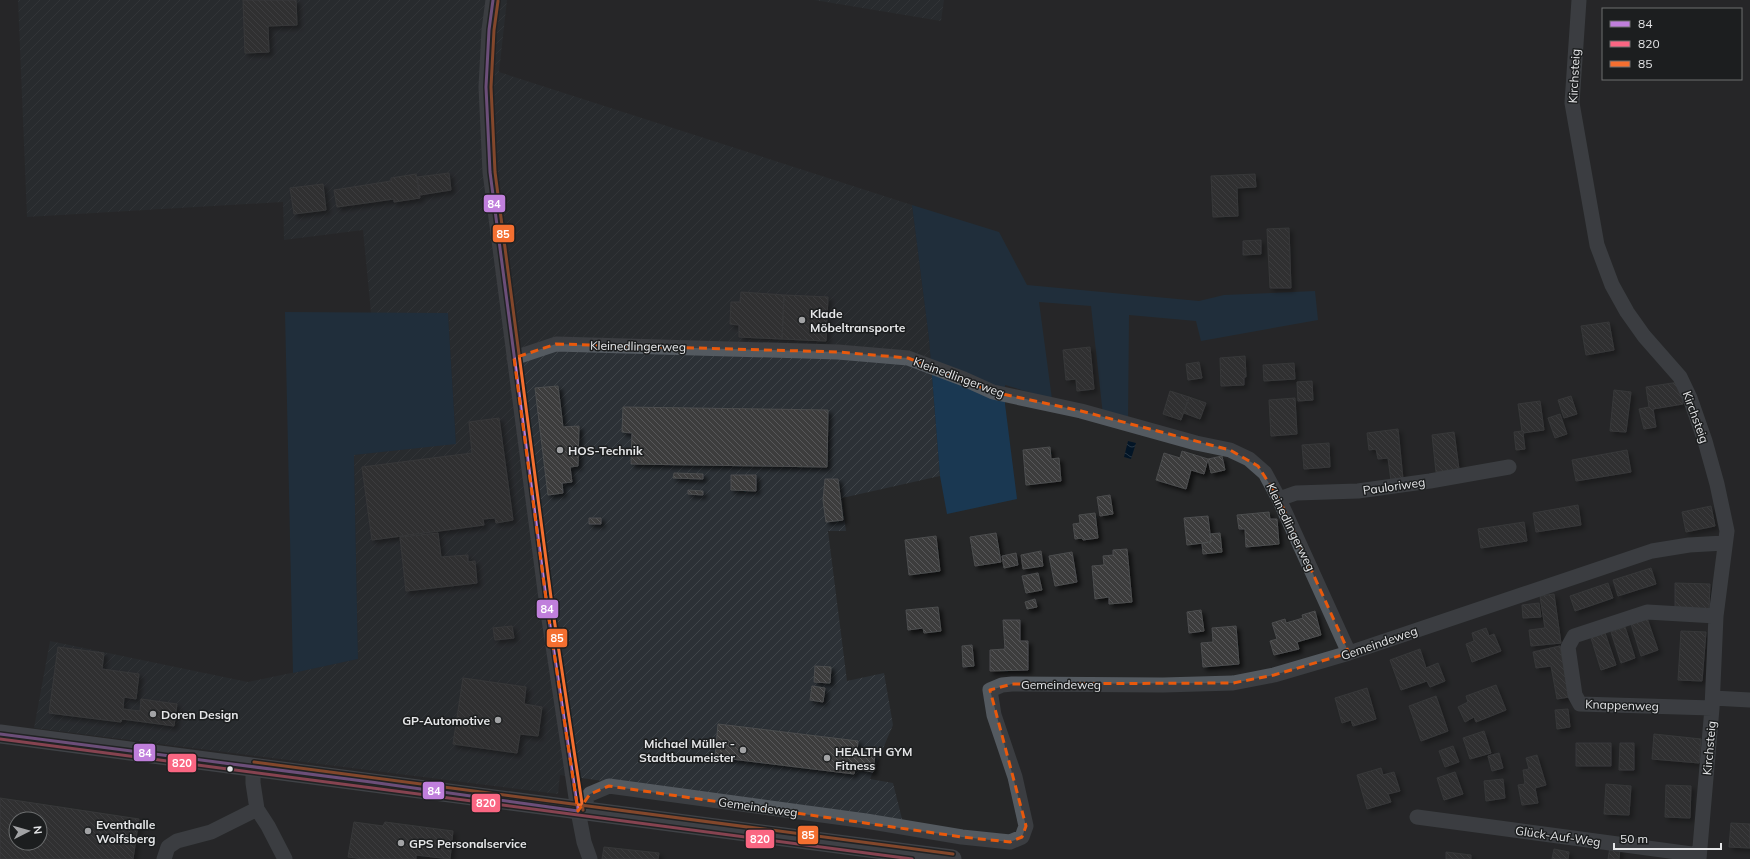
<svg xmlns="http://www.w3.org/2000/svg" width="1750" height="859" font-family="Mulish,sans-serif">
<defs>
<pattern id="industrial-furrows" width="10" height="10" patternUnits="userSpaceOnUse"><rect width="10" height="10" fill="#2c3136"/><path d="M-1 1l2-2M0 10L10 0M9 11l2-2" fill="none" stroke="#404549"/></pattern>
<pattern id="water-waves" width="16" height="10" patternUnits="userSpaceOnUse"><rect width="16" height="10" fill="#031526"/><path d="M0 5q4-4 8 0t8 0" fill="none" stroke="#283746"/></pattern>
<pattern id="building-back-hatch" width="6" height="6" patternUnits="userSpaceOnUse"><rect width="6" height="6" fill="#3c3d3e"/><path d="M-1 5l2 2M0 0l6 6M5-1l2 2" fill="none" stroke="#58595a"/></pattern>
<filter id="shadow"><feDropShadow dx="3.5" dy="3.5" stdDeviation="2" flood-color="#0009"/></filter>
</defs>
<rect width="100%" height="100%" fill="#262728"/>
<path fill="url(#industrial-furrows)" d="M18 0H507L499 72 912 205 929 339 940 476 842 498 846 531H828L847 681 884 673 893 725 870 779 893 783 903 823 560 775 558 794 34 728 50 641 248 682 358 659 354 455 456 443 448 313H371L363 230 284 240 283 202 27 217Z
M814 0H944L941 21Z"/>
<path fill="#1a3852" d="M912 205 999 232 1027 285 1199 301 1224 295 1315 291 1318 320 1201 341 1196 321 1129 315 1128 421 1103 415 1091 306 1039 302 1052 399 1005 385V404L1017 499 947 514 940 476 929 339Z
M285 312 448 313 456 444 354 455 358 659 293 673Z"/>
<path fill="url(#water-waves)" d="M1128 441 1136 443 1131 459 1124 457Z"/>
<path fill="url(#building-back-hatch)" stroke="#4c4d4e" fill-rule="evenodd" filter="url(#shadow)" d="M243 0H296L297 25 268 26 269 52 245 53Z
M449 173 451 190 420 195 417 177Z
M416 174 420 198 394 202V199L337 207 334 190 391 181V178Z
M1255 174 1256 187 1237 188 1238 216 1213 217 1211 176Z
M323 184 326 210 294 214 290 188Z
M1289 228 1291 288H1270L1267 229Z
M1261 240V254L1243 255V241Z
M741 292 784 295 782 339 739 337V325L730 324 731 302H740Z
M784 295 828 297 826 341 782 339Z
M1609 322 1614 350 1586 355 1581 326Z
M1090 347 1094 389 1077 391 1076 379 1066 380 1063 350Z
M1245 356 1246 377H1244V385L1221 386 1220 358Z
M1199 362 1202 378 1188 380 1186 364Z
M1294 363 1295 379 1264 381 1263 365Z
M1312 381 1313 400 1298 401 1297 382Z
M1679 382 1683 404 1653 409 1656 427 1644 429 1639 409 1649 407 1646 387Z
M558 386 563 427 579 426 578 466 570 467 572 482 562 483 563 493 548 495 535 388Z
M1614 390 1631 392 1626 432 1610 431Z
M1170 391 1189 397 1181 420 1163 414Z
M1571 396 1577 414 1564 418 1558 400Z
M1189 397 1206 403 1200 419 1184 413Z
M1295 398 1297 434 1271 436 1269 400Z
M1540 401 1544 430 1523 433 1525 449 1516 450 1514 432 1522 431 1518 404Z
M623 407 828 410 827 467 631 464 632 433 622 432Z
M1560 414 1567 434 1555 438 1548 418Z
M499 418 513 520 496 523 495 518 483 519 484 525 372 540 362 467 472 453 469 422Z
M1398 429 1403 479 1391 481 1388 458 1378 459 1376 449 1369 450 1367 433Z
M1454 432 1459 469 1436 472 1432 435Z
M1329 443 1330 467 1304 469 1302 445Z
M1050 447 1051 459 1059 458 1061 481 1026 485 1023 450Z
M1627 450 1631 472 1576 481 1572 460Z
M1182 451 1208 459 1204 474 1191 470 1186 489 1156 480 1164 453 1180 458Z
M1222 456 1225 470 1211 473 1208 459Z
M674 473 703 474V479L673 478Z
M731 475H756V491L731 490Z
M825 479H838L843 520 826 522 823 500Z
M688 490 703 491V495L688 494Z
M1110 495 1113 514 1100 516 1097 497Z
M1578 505 1581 525 1536 532 1533 513Z
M1711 506 1715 526 1686 532 1682 512Z
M1269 512 1270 519H1277L1279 544 1246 547 1245 529H1239L1237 515Z
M1095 513 1098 538 1083 540 1082 538 1075 539 1073 524 1080 523 1079 515Z
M1208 516 1211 542 1187 545 1184 518Z
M589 518H601V524H589Z
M1524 522 1527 541 1481 548 1478 529Z
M438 533 441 557 468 555V562L475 561 477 583 406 591 400 537Z
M996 533 1001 562 975 566 970 537Z
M1220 533 1222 552 1203 554 1202 543 1211 542 1210 534Z
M936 536 940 571 909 575 905 540Z
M1127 549 1132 602 1109 604V597L1095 599 1092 566 1104 565 1103 556 1113 555V550Z
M1041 551 1043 566 1023 569 1021 555Z
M1072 552 1077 582 1055 586 1049 556Z
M1016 553 1018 565 1004 568 1002 556Z
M1651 568 1656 584 1618 596 1613 580Z
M1038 573 1042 590 1026 593 1022 576Z
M1608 583 1613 598 1575 611 1570 596Z
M1675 583 1710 584 1709 609 1675 608Z
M1554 594 1561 643 1531 646 1529 630 1545 628 1540 596Z
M1035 599 1037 607 1027 609 1025 602Z
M1539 603 1541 617 1523 618 1522 605Z
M938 607 941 631 924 633 923 628 908 630 906 610Z
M1201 610 1204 631 1189 633 1187 612Z
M1315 611 1321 635 1297 642 1299 649 1274 655 1270 641 1277 639 1272 623 1285 619 1286 623 1303 618 1302 615Z
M1647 618 1658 650 1641 656 1631 624Z
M1003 620H1020V641H1028V670L990 671V650L1005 649Z
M512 626 514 638 495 640 493 628Z
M1236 626 1239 664 1203 667 1201 643 1213 642 1212 628Z
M1625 627 1635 658 1621 663 1611 632Z
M1486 628 1489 636 1494 634 1501 651 1472 662 1466 644 1474 641 1472 633Z
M1681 631 1706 632 1702 681 1678 680Z
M1605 633 1616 665 1601 670 1591 638Z
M972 645 974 666 963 667 962 646Z
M1560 646 1569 697 1557 699 1551 666 1536 668 1533 652Z
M58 647 104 653 102 669 139 674 136 699 124 697 123 709 140 711 141 699 177 704 174 726 122 719 121 722 49 713Z
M1420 649 1426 668 1438 663 1445 681 1430 687 1427 681 1401 690 1390 660Z
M815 666 831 667 830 683 814 682Z
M463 678 526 687 524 704 542 707 538 736 520 734 517 753 453 744Z
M1496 685 1506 710 1476 722 1474 717 1465 722 1458 707 1468 702 1466 696Z
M812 686 825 688 823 702 810 700Z
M1367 688 1376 719 1353 726 1351 720 1342 723 1335 698Z
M1436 696 1448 731 1421 741 1409 706Z
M1568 709 1570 727 1557 729 1555 710Z
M718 724 858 741 857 751 875 754 873 772 855 769 854 774 715 757Z
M1484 731 1491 753 1470 759 1463 738Z
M1654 734 1701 739 1699 763 1652 759Z
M1576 743H1611V766H1576Z
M1620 743H1634V770H1619Z
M1453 746 1459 762 1445 767 1439 751Z
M1499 753 1503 768 1492 771 1488 756Z
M1537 755 1546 785 1535 788 1538 803 1522 805 1518 785 1525 784 1523 770 1529 769 1526 758Z
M1381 768 1383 775 1394 772 1400 791 1388 794 1391 802 1367 809 1357 775Z
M1455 772 1463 794 1444 800 1437 778Z
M1503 779 1505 798 1486 801 1484 781Z
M1606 784 1631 786 1629 815 1604 814Z
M1666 785 1691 786 1690 818 1665 817Z
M0 798 139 819 133 859H0ZM16 819H40V843H16Z
M354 822 383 826 385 822 453 831 450 859 416 855V859H363L348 857Z
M1731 823 1750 824V848L1729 847Z
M604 847 659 853 658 859H602Z
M1610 847 1620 848 1619 859H1608Z
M1554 849 1569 852 1568 859H1552Z
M1446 852 1471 855V859H1446Z"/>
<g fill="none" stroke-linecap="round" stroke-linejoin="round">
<path stroke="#545a60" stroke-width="15" d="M493 0 489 30 486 87 490 172 547 606 578 811 584 842 590 859
M1579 0 1572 103 1597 245 1612 285 1627 312 1644 336 1680 377 1690 398 1705 441 1717 484 1727 531 1716 616 1712 708 1699 859
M514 358 556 344 838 352 908 358 964 379 993 392 1081 411 1196 443 1230 450 1249 459 1265 473 1279 499 1349 653
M1279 499 1296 493 1358 491 1430 481 1509 467
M1713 698 1750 700
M1712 708 1580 704 1575 695 1568 647 1574 636 1647 612 1716 616
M253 767V783L257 809 268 826 285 859
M578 811 590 794 609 786 866 821 962 837 1010 842 1022 837 1026 826 1015 777 994 715 990 690 1002 685 1012 684 1163 685 1233 683 1274 675 1349 653 1652 551 1689 545 1724 543
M1417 817 1699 855
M164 859 168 847 177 841 211 832 257 809"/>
<path stroke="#5d636a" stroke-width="19" d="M0 734C317 776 634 819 952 859"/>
<g stroke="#1c1e1f" stroke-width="6">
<path id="bus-1" d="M493 0 489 30 486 87 490 172 547 606 578 811
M0 734 371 782 578 811"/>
</g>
<g stroke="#1c1e1f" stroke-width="6">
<path id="bus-2" d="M0 739 912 859"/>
</g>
<g stroke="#1c1e1f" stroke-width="6">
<path id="bus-3" d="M498 1 494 30 491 87 495 172 552 605 583 810
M254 762 953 854"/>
</g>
<use href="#bus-1" stroke="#c07fdc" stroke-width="3"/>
<use href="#bus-2" stroke="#fa6682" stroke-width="3"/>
<use href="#bus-3" stroke="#f46f30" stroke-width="3"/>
</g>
<path d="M0 0H1750V859H0ZM556 344 838 352 908 358 993 392 1081 411 1230 450 1258 466 1279 499 1349 653 1274 675 1233 683 1012 684 990 690 1026 826 1022 837 1010 842 962 837 609 786 590 794 578 811 547 606 514 358Z" fill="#262728" fill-opacity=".55" fill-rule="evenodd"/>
<path fill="none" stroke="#e8590c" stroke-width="3" stroke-dasharray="8 5" stroke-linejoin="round" d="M556 344 838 352 908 358 993 392 1081 411 1230 450 1258 466 1279 499 1349 653 1274 675 1233 683 1012 684 990 690 1026 826 1022 837 1010 842 962 837 609 786 590 794 578 811 547 606 514 358Z"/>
<g fill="#a2a3a5" stroke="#1c1e1f" stroke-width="1.5">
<circle cx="802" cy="320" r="4"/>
<circle cx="560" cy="450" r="4"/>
<circle cx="153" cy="714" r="4"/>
<circle cx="498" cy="720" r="4"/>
<circle cx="743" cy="750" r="4"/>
<circle cx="827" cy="758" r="4"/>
<circle cx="88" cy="831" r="4"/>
<circle cx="401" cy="843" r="4"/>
</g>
<circle fill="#e5e6e8" stroke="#1c1e1f" stroke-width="1.5" cx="230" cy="769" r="3.5"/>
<g text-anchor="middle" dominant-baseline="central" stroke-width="3" stroke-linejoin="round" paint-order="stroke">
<g font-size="12" fill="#e5e6e8" stroke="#1c1e1f">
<text transform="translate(1574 76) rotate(-87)">Kirchsteig</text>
<text transform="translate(638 346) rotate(1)">Kleinedlingerweg</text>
<text transform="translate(959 377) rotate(20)">Kleinedlingerweg</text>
<text transform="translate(1696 417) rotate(70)">Kirchsteig</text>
<text transform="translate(1394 486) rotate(-8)">Pauloriweg</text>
<text transform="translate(1291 527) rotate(64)">Kleinedlingerweg</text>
<text transform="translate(1379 643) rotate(-19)">Gemeindeweg</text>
<text x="1061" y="684">Gemeindeweg</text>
<text transform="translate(1622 705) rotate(2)">Knappenweg</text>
<text transform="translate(1709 748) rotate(-85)">Kirchsteig</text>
<text transform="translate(758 807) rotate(8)">Gemeindeweg</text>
<text transform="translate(1558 836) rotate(8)">Glück-Auf-Weg</text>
</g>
<g font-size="12" font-weight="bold" fill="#e5e6e8" stroke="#1c1e1f" text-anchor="start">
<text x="810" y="313">Klade<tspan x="810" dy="14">Möbeltransporte</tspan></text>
<text x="568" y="450">HOS-Technik</text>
<text x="161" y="714">Doren Design</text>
<text x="490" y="720" text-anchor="end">GP-Automotive</text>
<text x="735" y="743" text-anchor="end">Michael Müller -<tspan x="735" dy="14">Stadtbaumeister</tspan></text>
<text x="835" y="751">HEALTH GYM<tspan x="835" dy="14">Fitness</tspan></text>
<text x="96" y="824">Eventhalle<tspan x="96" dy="14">Wolfsberg</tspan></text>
<text x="409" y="843">GPS Personalservice</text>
</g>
</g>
<g stroke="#1c1e1f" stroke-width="1.5">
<rect x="483" y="194" width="23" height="19" rx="4" fill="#c07fdc"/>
<rect x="492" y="224" width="23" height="19" rx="4" fill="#f46f30"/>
<rect x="536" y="599" width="23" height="20" rx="4" fill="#c07fdc"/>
<rect x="546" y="628" width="22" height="20" rx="4" fill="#f46f30"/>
<rect x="133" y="743" width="23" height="19" rx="4" fill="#c07fdc"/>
<rect x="167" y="753" width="30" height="20" rx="4" fill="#fa6682"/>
<rect x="422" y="781" width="23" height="19" rx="4" fill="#c07fdc"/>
<rect x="471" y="793" width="30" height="20" rx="4" fill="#fa6682"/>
<rect x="797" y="825" width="22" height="20" rx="4" fill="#f46f30"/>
<rect x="745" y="829" width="30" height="20" rx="4" fill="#fa6682"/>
</g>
<g font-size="11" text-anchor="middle" font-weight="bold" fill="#fff">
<text x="494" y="208">84</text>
<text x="503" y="238">85</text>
<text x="547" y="613">84</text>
<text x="557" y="642">85</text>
<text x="145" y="757">84</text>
<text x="182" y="767">820</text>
<text x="434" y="795">84</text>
<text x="486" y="807">820</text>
<text x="808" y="839">85</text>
<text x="760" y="843">820</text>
</g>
<rect x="1602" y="8" width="140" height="72" fill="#1c1e1f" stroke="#6c6e6f"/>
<rect x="1610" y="21" width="20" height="6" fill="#c07fdc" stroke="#6c6e6f"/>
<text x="1638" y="28" font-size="12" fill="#e5e6e8">84</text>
<rect x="1610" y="41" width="20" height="6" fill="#fa6682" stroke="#6c6e6f"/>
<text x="1638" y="48" font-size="12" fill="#e5e6e8">820</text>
<rect x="1610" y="61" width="20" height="6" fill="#f46f30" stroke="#6c6e6f"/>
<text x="1638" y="68" font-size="12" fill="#e5e6e8">85</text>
<g transform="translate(28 831) rotate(84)"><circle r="19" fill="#1c1e1f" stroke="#6c6e6f"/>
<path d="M0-3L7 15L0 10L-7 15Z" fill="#a2a3a5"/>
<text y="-6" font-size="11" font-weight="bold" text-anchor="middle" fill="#e5e6e8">N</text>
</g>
<path d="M1614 843v6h107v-6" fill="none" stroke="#e5e6e8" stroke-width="2"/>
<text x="1620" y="843" font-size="12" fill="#e5e6e8" stroke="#1c1e1f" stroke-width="3" paint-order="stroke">50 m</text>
</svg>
